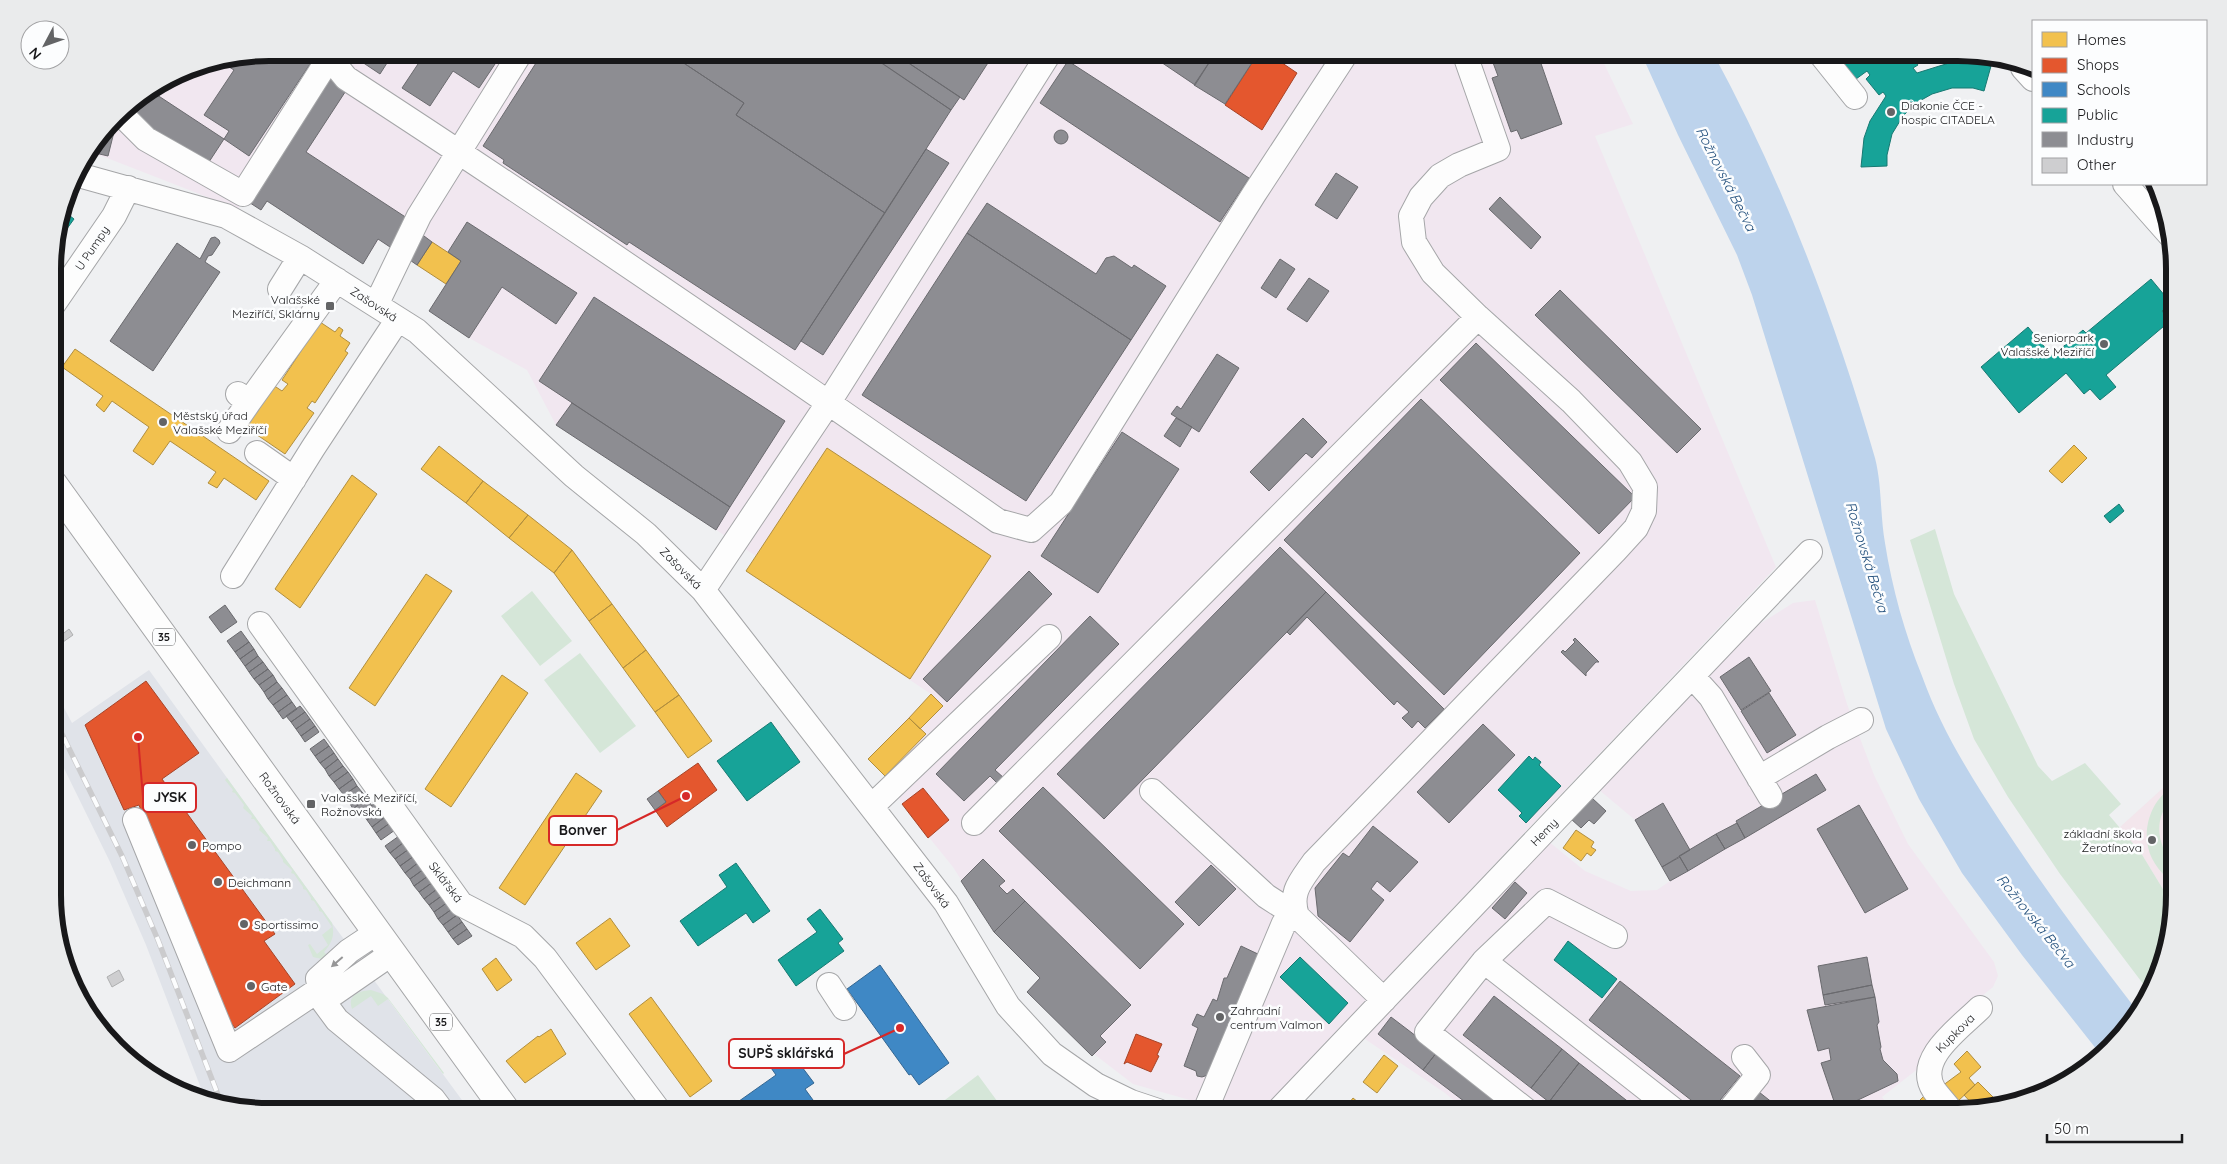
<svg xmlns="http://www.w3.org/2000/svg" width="2227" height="1164" font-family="Quicksand,sans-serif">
<rect width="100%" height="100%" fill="#eff0f2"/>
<path fill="#e0e3e9" d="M149 670 332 923 470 1111H270L204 1096 146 945 110 862 54 748V689L72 723Z"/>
<path fill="#f1e7f0" d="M270 53H1599L1633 124 1595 136 1776 567 1261 1111H1229L1133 1084 1094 1054 1027 992 1040 978 994 932 953 867 902 804 885 776 868 759 931 694 746 571 756 556 556 425 527 370 469 338 429 311 446 284 379 240 363 264 267 201 261 210 244 200 238 209 107 158 90 153 126 107 187 69Z
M1815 600 1847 704 1874 775 1908 844 1994 962 1998 976 1993 987 1950 1022 1924 1064 1882 1097 1893 1111H1466L1445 1093 1359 1035 1548 841 1585 871 1631 891 1657 890 1670 881 1635 820 1598 789 1758 625 1793 603Z"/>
<path fill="#f3e6ec" d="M2174 778V895L2172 904 2141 853 2119 828Z"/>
<path fill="#d5e6d8" d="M1935 529 1954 594 2038 766 2052 781 2085 763 2121 804 2109 815 2141 853 2172 904 2150 993 2060 874 2008 797 1974 739 1954 684 1910 540Z
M532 591 572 641 540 666 501 616Z
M580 653 636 726 600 753 544 680Z
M227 778 332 923C335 935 332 943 324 952L327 955 322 959 313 957 308 945 310 944 317 954 328 945 322 935 332 927 322 912 319 911V909L314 901 311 900V898L306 890 303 889V887L294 874 291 873 292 870 283 862V860L278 852 275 851V849L270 841H267L268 838 259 830 260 827 254 819H251L252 816 243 808 244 805 235 793 232 792 233 790 225 780Z
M2174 787C2174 804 2168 801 2162 814 2155 832 2162 851 2174 864V886C2164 875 2151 863 2148 847 2143 825 2153 797 2174 787Z
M371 990 383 994 388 998 444 1073 443 1074 388 999 378 1006 371 996 352 1009C347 995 359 991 371 990Z
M978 1075 1003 1109 999 1111H935L933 1109Z"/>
<path fill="#bdd3ec" d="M1641 53H1713C1782 180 1835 319 1875 458 1882 485 1880 515 1885 543 1892 588 1905 634 1922 676 1941 729 1970 775 2000 821 2043 887 2090 950 2138 1012L2120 1038 2101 1055 2022 955 1962 873 1919 799 1886 729 1752 295 1737 255 1678 135Z"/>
<path fill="#f2c14e" stroke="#b18e3e" d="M432 242 461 261 446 284 417 265Z
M320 322 335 332 339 327 343 330 340 336 350 343 345 351 348 353 315 403 312 401 307 408 314 413 285 454 244 426 273 385 282 391 288 384 282 380Z
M75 349 269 481 256 500 224 478 217 488 208 483 216 472 170 441 153 465 133 451 149 427 112 401 104 412 96 405 103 396 62 367Z
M2074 445 2087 458 2062 483 2049 471Z
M439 446 483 481 466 503 421 469Z
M827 448 991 556 910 679 746 571Z
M352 475 377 494 300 608 275 589Z
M483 481 528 515 509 538 466 503Z
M528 515 572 550 554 573 509 538Z
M572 550 612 604 589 621 554 573Z
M426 574 452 591 375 706 349 688Z
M612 604 646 650 623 668 589 621Z
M646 650 679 695 655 712 623 668Z
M502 675 528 693 451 807 425 789Z
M931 694 943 706 920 729 909 718Z
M679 695 712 741 688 758 655 712Z
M909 718 926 734 885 776 868 759Z
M576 773 602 791 525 905 499 888Z
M1576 830 1594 842 1591 847 1596 850 1591 856 1587 853 1581 861 1563 848Z
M610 918 630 946 596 970 576 943Z
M496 958 512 980 497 991 482 969Z
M651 997 712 1081 690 1097 629 1014Z
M551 1029 566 1054 525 1083 506 1061 538 1036 539 1037Z
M1967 1051 1981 1067 1969 1078 1975 1085 1956 1103 1942 1086 1961 1072 1954 1064Z
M1384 1055 1398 1066 1377 1093 1363 1082Z
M1978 1082 2001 1105 1981 1109 1978 1106 1976 1108 1964 1095Z
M1924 1096 1937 1111H1909Z
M1353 1098 1369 1111H1343Z"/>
<path fill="#e4572e" stroke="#a74428" d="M1259 52H1266L1297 73 1262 130 1225 105Z
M146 681 199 753 162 779 275 934 264 941 295 984 235 1028 213 998 139 805 124 810 85 725Z
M698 763 717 790 667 827 655 810 666 802 658 791Z
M923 788 949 820 928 838 902 804Z
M1136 1034 1162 1044 1157 1055 1159 1056 1151 1072 1127 1062 1124 1064Z
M407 1101 414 1111H393Z"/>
<path fill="#3f88c5" stroke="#336692" d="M880 965 949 1063 919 1085 911 1074 909 1075 847 989Z
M776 1041 795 1066 799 1063 814 1083 805 1089 821 1111H778L775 1107 769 1111H725L776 1075 760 1052Z"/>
<path fill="#17a398" stroke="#177972" d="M1835 52H1908L1918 65 1913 68 1917 73 1949 63H1977L1991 66 1984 91 1973 88H1952L1932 94 1916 103 1903 116 1892 134 1887 155V166L1861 167 1864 138 1870 121 1886 96 1883 92 1879 95 1866 79 1870 75 1867 71 1856 79Z
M65 212 74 219 56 244Z
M2151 279 2170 302 2173 300V302L2162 311 2170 321 2106 375 2116 387 2100 400 2090 389 2084 394 2066 373 2019 413 1981 367 2028 327 2052 356 2083 330 2086 333Z
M2119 504 2124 511 2110 523 2104 516Z
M771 722 800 762 747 801 717 761Z
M1529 756 1533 760 1535 757 1541 762 1539 765 1561 786 1526 823 1519 816 1522 813 1498 790Z
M736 863 770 911 753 923 746 913 698 946 680 921 727 887 719 875Z
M820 909 843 939 838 943 844 951 796 986 778 960 817 932 807 919Z
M1568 941 1617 979 1602 998 1554 960Z
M1300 957 1348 1003 1329 1024 1280 977Z"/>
<path fill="#8d8d92" stroke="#6a6a6e" d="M281 52H300L312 61 249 156 224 139 229 131 204 115 234 70 221 62 264 54 275 61Z
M355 52H394L380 74 353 56Z
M426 52H503L479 88 453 71 430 106 402 88Z
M543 52H549L557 58 561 52H667L744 103 736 115 885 213 795 350 629 242 627 245 503 163 504 160 483 146Z
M667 52H865L951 110 885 213 736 115 744 103Z
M885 52H892L960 97 951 110 879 61Z
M892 52H995L964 100Z
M1146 52H1216L1195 85Z
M1216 52H1259L1225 104 1194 85Z
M1310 52H1328L1323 61Z
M1489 52H1537L1562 124 1521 139 1517 130 1511 132 1492 78 1498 76Z
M1068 61 1249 178 1220 222 1040 103Z
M330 69 351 83 306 152 410 220 393 249 378 239 363 264 267 201 261 210 244 199Z
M151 91 224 139 207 165 128 113 135 101Z
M1054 137a7 7 0 1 1 14 0a7 7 0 1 1-14 0Z
M108 131 114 132 108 156 91 152Z
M926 149 949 163 823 355 801 341Z
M1336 173 1358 187 1337 219 1315 205Z
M1500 197 1541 237 1531 249 1489 209Z
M987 203 1096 274 1106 258 1114 256 1132 268 1134 265 1166 286 1131 340 967 233Z
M467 222 577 293 556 324 502 287 469 338 429 311 461 261 448 252Z
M420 233 432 242 417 265 404 256Z
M967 233 1131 340 1026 501 862 395Z
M215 237 219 240 220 243 212 255 208 256 205 262 220 272 153 371 110 341 177 243 200 259 211 238Z
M1280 259 1295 269 1276 298 1261 288Z
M1309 278 1329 291 1307 322 1287 309Z
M1560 290 1701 429 1677 453 1535 315Z
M594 297 785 421 730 507 539 381Z
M1476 343 1635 497 1599 534 1440 380Z
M1217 354 1239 368 1199 432 1171 414 1177 406 1181 409Z
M1421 399 1580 553 1444 695 1284 540Z
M572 403 730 507 716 530 556 425Z
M1176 418 1192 427 1180 447 1164 436Z
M1303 418 1327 442 1312 458 1306 453 1269 491 1250 472Z
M1122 432 1179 469 1098 593 1041 556Z
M1280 547 1326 592 1104 819 1057 774Z
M1029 571 1052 594 947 702 923 679Z
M1326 592 1444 709 1425 728 1418 721 1412 728 1402 718 1409 712 1397 701 1394 705 1307 617 1290 635 1287 632Z
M225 605 237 622 221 633 209 617Z
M1090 616 1119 644 995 770 1004 778 998 784 990 776 964 801 936 774Z
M241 631 249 642 235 652 227 641Z
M1575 638 1599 662H1596L1586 673V676L1561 652 1563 650 1565 652 1575 642 1573 640Z
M249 642 254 649 240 659 235 652Z
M254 649 258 656 245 666 240 659Z
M258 656 263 662 249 672 245 666Z
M1749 657 1771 691 1741 710 1720 677Z
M263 662 268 669 254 679 249 672Z
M268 669 273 675 259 685 254 679Z
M273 675 277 682 264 692 259 685Z
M277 682 282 688 268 699 264 692Z
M282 688 287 695 273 705 268 699Z
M1769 693 1796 735 1767 753 1741 711Z
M287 695 292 702 278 712 273 705Z
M292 702 297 709 283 719 278 712Z
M300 706 305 712 291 722 286 716Z
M305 712 310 719 296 729 291 722Z
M310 719 315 726 301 736 296 729Z
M1483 724 1515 755 1449 823 1417 792Z
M315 726 319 732 305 742 301 736Z
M324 739 329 746 315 756 310 749Z
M329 746 334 753 320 763 315 756Z
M334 753 338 759 325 769 320 763Z
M338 759 343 766 329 776 325 769Z
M343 766 348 772 334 782 329 776Z
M348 772 353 779 339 789 334 782Z
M1816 774 1826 790 1745 838 1736 821Z
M353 779 357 786 344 795 339 789Z
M357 786 362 792 349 802 344 795Z
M1043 787 1184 924 1140 969 999 831Z
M658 791 666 802 655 810 647 799Z
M362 792 367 798 353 809 349 802Z
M367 798 372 806 358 815 353 809Z
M1592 798 1606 811 1594 824 1589 820 1581 828 1571 819Z
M375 803 381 810 367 820 362 813Z
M1663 803 1690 850 1662 867 1635 820Z
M1859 805 1908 889 1865 913 1817 829Z
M381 810 385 817 372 827 367 820Z
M385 817 390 823 376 833 372 827Z
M390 823 395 830 381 840 376 833Z
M1737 823 1745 838 1725 849 1716 834Z
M1373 826 1418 862 1390 892 1377 881 1371 889 1384 900 1350 942 1318 916 1315 888 1343 853 1349 857Z
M1716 834 1725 849 1688 871 1679 856Z
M399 836 404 842 390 853 385 846Z
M404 842 409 849 395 859 390 853Z
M409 849 414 856 400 866 395 859Z
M414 856 419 862 405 873 400 866Z
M1680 857 1688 871 1670 881 1662 867Z
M983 859 1005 881 999 886 1007 894 1013 889 1025 901 994 932 961 881Z
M419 862 424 869 410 879 405 873Z
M1211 865 1236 889 1199 926 1175 902Z
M424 869 428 876 414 886 410 879Z
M428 876 433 882 419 892 414 886Z
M433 882 437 889 424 899 419 892Z
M1515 882 1527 893 1505 919 1492 908Z
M437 889 443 895 429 905 424 899Z
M443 895 448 902 434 912 429 905Z
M1025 901 1131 1005 1100 1036 1106 1042 1092 1056 1027 992 1040 978 994 932Z
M448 902 452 909 438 919 434 912Z
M452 909 457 915 443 925 438 919Z
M457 915 462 922 448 932 443 925Z
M462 922 467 929 453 939 448 932Z
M467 929 472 936 458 945 453 939Z
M1241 946 1260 955 1208 1075 1202 1077 1197 1076 1196 1071 1184 1066 1198 1028 1192 1025 1197 1014 1204 1017 1213 999 1217 1001 1224 978H1227Z
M1867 957 1872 985 1823 995 1818 966Z
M1620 981 1740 1076 1711 1111H1705L1589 1020Z
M1872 985 1875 997 1825 1005 1823 995Z
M1494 996 1562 1049 1531 1088 1463 1035Z
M1875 997 1879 1022 1877 1025 1881 1047 1880 1049 1883 1060 1897 1074 1898 1081 1837 1110 1821 1063 1831 1060 1829 1048 1818 1051 1807 1010Z
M1391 1017 1437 1052 1423 1070 1378 1034Z
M1562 1049 1579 1063 1549 1102 1531 1088Z
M1437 1052 1512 1111H1477L1423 1070Z
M1579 1063 1640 1111H1560L1549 1102Z
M1759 1092 1783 1111H1744Z
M1881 1101 1889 1111H1868Z"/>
<path fill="#ceced0" stroke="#aeafb0" d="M69 629 73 635 63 642 59 637Z
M119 970 124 980 112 987 107 977Z"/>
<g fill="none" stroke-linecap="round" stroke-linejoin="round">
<g stroke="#a5a6a8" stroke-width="26">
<path id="minor" d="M338 52 337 67 346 78C566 221 783 370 998 521L1031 530 1061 503 1254 194 1347 52
M1819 52 1855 97
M2023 68 2033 79
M121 114 146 139 243 194 326 63 337 67
M75 174 226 216 300 257 417 331 574 476 646 534 703 590 946 903 1008 1006 1052 1054 1096 1085 1131 1102 1158 1111
M2125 184 2170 235
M280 289 300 257
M53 305 114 216 128 188
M376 305 419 216 521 52
M238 394 249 402 337 280
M229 431 249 402
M257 453 294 479
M233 576 313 448 398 319
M703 590 829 402 1050 52
M260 624 461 904 523 936 545 958 659 1111
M1692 676 1711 697 1770 796
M1759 778 1828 737 1861 720
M1152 791 1266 896 1297 916 1284 923 1205 1111
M872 806 1049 637
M135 820 229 1050 320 989
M974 823 1478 317
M376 933 349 951 318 979 323 1001 337 1020 433 1099 442 1111
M1484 961 1547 901 1615 936
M829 985 844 1008
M1384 1000 1297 916C1289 892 1301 881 1314 862L1615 551 1636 528 1644 511 1645 487 1630 462 1571 401 1478 317 1433 273 1414 242 1411 216 1421 197 1440 176 1459 165 1498 149 1464 52
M323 1001 391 954
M1278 1111 1810 552
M1527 1111 1427 1032 1484 961 1675 1111
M1729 1111 1758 1075 1744 1057
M1951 1111C1946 1104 1939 1097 1934 1090 1914 1059 1961 1027 1980 1008"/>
</g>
<g stroke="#a5a6a8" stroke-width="30">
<path id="major" d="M53 484 506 1111"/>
</g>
<use href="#minor" stroke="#fdfdfd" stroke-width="24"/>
<use href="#major" stroke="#fdfdfd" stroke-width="28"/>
<g stroke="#cbcbcd" stroke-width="5.5">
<path id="rail" d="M54 718 122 856 158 940 220 1100"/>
</g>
<use href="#rail" stroke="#fcfdfe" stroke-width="4" stroke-dasharray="11" stroke-linecap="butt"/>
</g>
<defs><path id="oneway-solid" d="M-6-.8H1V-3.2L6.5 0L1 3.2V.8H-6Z" transform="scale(1.25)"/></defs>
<use fill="#969697" href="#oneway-solid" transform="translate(337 962) rotate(139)"/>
<g fill="#636466" stroke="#fcfdfe" stroke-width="2">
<circle cx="1891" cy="112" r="5"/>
<rect x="325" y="301" width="10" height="10" rx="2.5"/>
<circle cx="2104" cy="344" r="5"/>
<circle cx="163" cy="422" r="5"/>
<rect x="306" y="799" width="10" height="10" rx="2.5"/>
<circle cx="2152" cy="840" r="5"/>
<circle cx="192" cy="845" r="5"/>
<circle cx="218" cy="882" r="5"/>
<circle cx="244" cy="924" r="5"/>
<circle cx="251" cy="986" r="5"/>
<circle cx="1220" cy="1017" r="5"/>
</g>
<g text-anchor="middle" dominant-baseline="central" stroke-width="5" stroke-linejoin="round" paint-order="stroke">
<g fill="#fcfdfe" stroke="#5c5d5e" stroke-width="1">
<rect x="153" y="628.5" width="22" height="17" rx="4"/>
<rect x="430" y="1013.5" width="22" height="17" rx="4"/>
</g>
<g font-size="11" font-weight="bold" fill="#18181a">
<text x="164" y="637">35</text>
<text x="441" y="1022">35</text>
</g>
<g font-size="12" fill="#18181a" stroke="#fcfdfe" text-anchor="start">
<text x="1901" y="105">Diakonie ČCE -<tspan x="1901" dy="14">hospic CITADELA</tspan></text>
<text x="320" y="299" text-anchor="end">Valašské<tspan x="320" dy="14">Meziříčí, Sklárny</tspan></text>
<text x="2094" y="337" text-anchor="end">Seniorpark<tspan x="2094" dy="14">Valašské Meziříčí</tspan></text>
<text x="173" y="415">Městský úřad<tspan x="173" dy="14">Valašské Meziříčí</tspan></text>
<text x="321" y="797">Valašské Meziříčí,<tspan x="321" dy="14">Rožnovská</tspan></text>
<text x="2142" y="833" text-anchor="end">základní škola<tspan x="2142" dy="14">Žerotínova</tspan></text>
<text x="202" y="845">Pompo</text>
<text x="228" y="882">Deichmann</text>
<text x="254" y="924">Sportissimo</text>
<text x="261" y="986">Gate</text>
<text x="1230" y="1010">Zahradní<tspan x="1230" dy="14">centrum Valmon</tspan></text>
</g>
<g font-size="12" fill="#18181a" stroke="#fcfdfe">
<text transform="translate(92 248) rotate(-56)">U Pumpy</text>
<text transform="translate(374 304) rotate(33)">Zašovská</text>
<text transform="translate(681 568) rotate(45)">Zašovská</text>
<text transform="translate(280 798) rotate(54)">Rožnovská</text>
<text transform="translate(1544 832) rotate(-46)">Hemy</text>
<text transform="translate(446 882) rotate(53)">Sklářská</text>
<text transform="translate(932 885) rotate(54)">Zašovská</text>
<text transform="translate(1955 1033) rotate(-45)">Kupkova</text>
</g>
<g font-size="14" font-style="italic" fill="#23507d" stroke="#fcfdfe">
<text transform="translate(1726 179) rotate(63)">Rožnovská Bečva</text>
<text transform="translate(1867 557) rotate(73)">Rožnovská Bečva</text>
<text transform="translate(2036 921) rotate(51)">Rožnovská Bečva</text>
</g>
</g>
<path d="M0 0H2227V1164H0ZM269 61H1958A208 208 0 0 1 2166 269V895A208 208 0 0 1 1958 1103H269A208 208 0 0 1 61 895V269A208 208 0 0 1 269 61Z" fill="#eaebec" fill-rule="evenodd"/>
<path fill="none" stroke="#18181a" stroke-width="6" d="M269 61H1958A208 208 0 0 1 2166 269V895A208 208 0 0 1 1958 1103H269A208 208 0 0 1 61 895V269A208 208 0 0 1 269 61Z"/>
<path fill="none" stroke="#d62828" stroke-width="2" d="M138 737L143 797M686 796L617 830M900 1028L844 1054"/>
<g fill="#d62828" stroke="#fcfdfe" stroke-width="2">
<circle cx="138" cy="737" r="5"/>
<circle cx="686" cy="796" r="5"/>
<circle cx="900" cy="1028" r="5"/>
</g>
<g fill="#fcfdfe" stroke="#d62828" stroke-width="2">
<rect x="143" y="783" width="53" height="29" rx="5"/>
<rect x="549" y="816" width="68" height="29" rx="5"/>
<rect x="729" y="1039" width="115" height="29" rx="5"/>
</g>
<g font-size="14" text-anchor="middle" font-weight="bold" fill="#18181a">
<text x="170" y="802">JYSK</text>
<text x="583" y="835">Bonver</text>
<text x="786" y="1058">SUPŠ sklářská</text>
</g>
<rect x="2032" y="20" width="175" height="165" fill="#fcfdfe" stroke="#a1a1a3"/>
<rect x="2042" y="32" width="25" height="15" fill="#f2c14e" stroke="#a1a1a3"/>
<text x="2077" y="45" font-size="15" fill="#18181a">Homes</text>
<rect x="2042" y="58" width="25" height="15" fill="#e4572e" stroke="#a1a1a3"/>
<text x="2077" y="70" font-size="15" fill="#18181a">Shops</text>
<rect x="2042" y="82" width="25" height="15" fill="#3f88c5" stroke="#a1a1a3"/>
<text x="2077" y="95" font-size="15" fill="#18181a">Schools</text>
<rect x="2042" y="108" width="25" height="15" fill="#17a398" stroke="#a1a1a3"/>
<text x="2077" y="120" font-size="15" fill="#18181a">Public</text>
<rect x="2042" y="132" width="25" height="15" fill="#8d8d92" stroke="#a1a1a3"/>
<text x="2077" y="145" font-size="15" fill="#18181a">Industry</text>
<rect x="2042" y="158" width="25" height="15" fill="#ceced0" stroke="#a1a1a3"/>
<text x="2077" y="170" font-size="15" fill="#18181a">Other</text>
<g transform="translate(45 45) rotate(229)"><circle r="24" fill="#fcfdfe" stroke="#a1a1a3"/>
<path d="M0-4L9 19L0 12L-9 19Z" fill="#636466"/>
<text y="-8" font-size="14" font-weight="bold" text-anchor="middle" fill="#18181a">N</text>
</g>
<path d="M2047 1134v8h135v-8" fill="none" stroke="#18181a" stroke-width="2.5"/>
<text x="2054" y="1134" font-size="15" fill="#18181a" stroke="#fcfdfe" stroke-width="4" paint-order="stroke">50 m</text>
</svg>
